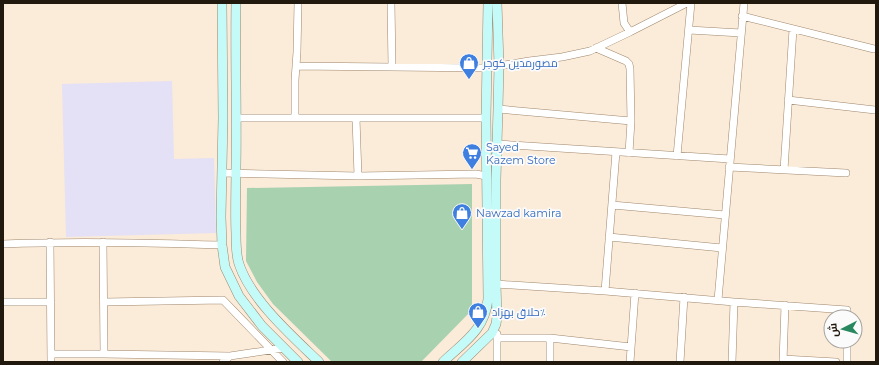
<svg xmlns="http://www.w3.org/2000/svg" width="879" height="365" font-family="Montserrat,Cairo,sans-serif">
<rect width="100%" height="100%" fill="#fbebd9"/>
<path fill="#e4e0f6" d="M172 81 174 159 214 158 216 233 66 237 62 84Z"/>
<path fill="#a8d1af" d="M472 184V310L421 362H332L273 304 257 282 246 261 247 188Z"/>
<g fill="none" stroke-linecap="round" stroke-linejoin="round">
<g stroke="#9f876c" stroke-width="8">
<path id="street" d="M391 3 392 67
M622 3 624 23 630 32
M742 16 874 49
M689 30 741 33
M596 48 626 61 629 64 630 69 631 121 629 153
M296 66 487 68 529 61 562 57 590 51 630 32 687 3
M788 100 875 110
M498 109 631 121
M237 118H486
M295 118V80L297 52 298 3
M356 118 358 176
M497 144 730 159
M677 156 691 3
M729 167 846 173
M784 170 793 29
M222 173 358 176 476 174 486 176
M612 205 725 215
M609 237 722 248
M50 242 51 362
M103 242 104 354
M3 244C76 241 149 243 222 245
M496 284 605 291 734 302 847 310V317
M605 291 616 152
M718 300 744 3
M3 302H51
M104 302 223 300 283 362
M497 338H550L631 347
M550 338V362
M847 341V362
M51 354H104L230 356
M783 359 836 362
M223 362 230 356 284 348
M497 362V334
M630 362 635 293
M680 362 684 297
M732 362 734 302
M783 362 785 305"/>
</g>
<g stroke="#9f876c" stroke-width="10">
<path id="secondary" d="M222 3 223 118 221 217 222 245 225 267 239 296 262 326 298 362
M236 3C235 58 237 112 236 167 236 189 235 212 236 234 236 243 236 255 239 264 251 300 292 336 319 362
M443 362C464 342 485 330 488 299L486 118 488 3
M462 362 492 333 496 324 497 317 496 284V179L498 109 499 65 497 3"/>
</g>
<use href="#street" stroke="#fff" stroke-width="7"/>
<use href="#secondary" stroke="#c4fbf8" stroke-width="9"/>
</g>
<defs>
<g id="shop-pin" transform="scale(1)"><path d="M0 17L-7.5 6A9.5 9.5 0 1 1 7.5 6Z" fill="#3f7fe0" stroke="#fbfbfb"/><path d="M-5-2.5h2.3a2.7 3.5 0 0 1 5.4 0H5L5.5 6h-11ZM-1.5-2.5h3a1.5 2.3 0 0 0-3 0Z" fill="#fff"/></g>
<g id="supermarket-pin" transform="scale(1)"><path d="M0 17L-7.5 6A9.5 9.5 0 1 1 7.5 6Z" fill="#3f7fe0" stroke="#fbfbfb"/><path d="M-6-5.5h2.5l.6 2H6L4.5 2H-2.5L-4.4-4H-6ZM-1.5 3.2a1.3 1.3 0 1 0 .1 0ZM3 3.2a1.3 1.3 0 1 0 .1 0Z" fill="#fff"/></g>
</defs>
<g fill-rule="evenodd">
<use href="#shop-pin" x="469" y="63"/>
<use href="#supermarket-pin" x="472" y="153"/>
<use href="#shop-pin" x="462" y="213"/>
<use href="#shop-pin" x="478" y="312"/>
</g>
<g text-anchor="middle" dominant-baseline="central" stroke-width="3.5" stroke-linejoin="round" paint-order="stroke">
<g font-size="11" fill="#366cbe" stroke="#fbfbfb" text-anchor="start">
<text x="483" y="63">مصورمدین كوجر</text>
<text x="486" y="147">Sayed<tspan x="486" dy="13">Kazem Store</tspan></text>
<text x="476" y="213">Nawzad kamira</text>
<text x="492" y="312">حلاق بهزاد٪</text>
</g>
</g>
<rect width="879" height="365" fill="none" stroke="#22190e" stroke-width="8"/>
<g transform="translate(843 329) rotate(264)"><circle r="19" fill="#fbfbfb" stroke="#a4a19c"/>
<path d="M0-3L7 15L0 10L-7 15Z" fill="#2a8860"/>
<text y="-6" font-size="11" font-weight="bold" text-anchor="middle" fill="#22190e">ش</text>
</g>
</svg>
